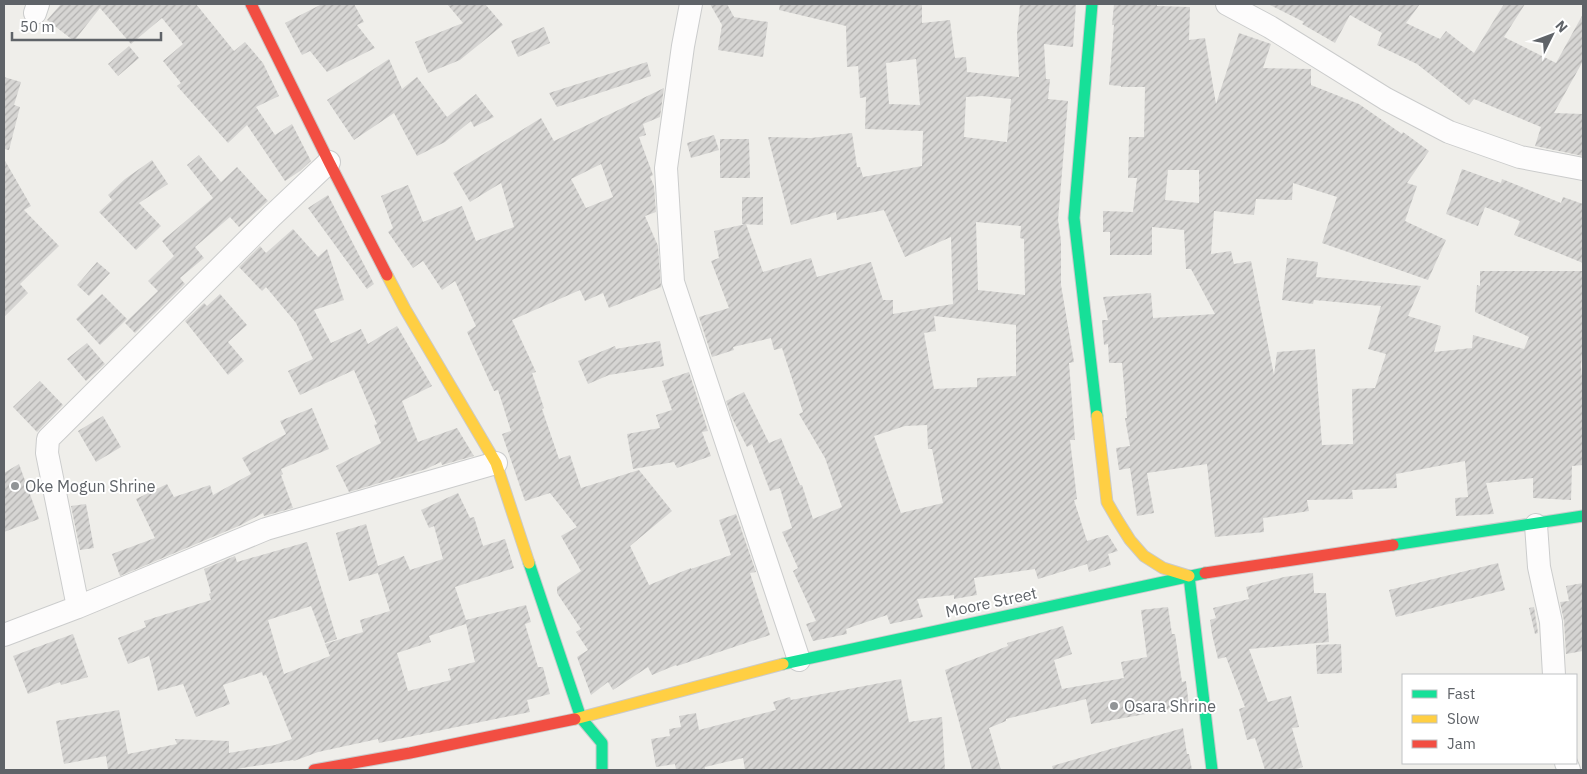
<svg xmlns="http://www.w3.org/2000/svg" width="1587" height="774" font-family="'IBM Plex Sans',sans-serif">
<defs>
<pattern id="building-hatch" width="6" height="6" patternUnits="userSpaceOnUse" patternTransform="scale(1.25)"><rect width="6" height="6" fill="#d6d5d3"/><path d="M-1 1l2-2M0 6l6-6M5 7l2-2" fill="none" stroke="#b1b0af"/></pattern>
</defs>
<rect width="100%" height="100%" fill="#efeeea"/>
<path fill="url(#building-hatch)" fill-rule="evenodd" d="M61 4H196L234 51 245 42 263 63 279 96 256 107 275 135 292 124 311 161 300 171 285 181 247 125 228 143 177 86 181 83 163 61 183 44 162 18 131 44 100 8 74 41 47 20Z
M322 4H354L364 22 357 25 375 48 327 72 310 51 302 55 285 23Z
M447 4H485L503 25 460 60 428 73 415 42 463 23Z
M710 4H727L734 17 768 22 763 57 718 50 722 25Z
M780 4H922V23L950 20 955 58 966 57 967 72 1019 77 1017 34 1020 4H1076L1073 47 1044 44 1046 79H1050L1048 99 1068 101 1058 220 1061 241V285L1074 362 1069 363 1075 440H1070L1077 499 1074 500 1087 541 1108 535 1118 551 1108 554 1111 565 1089 572 1087 564 1038 579 1035 569 974 578 977 595 954 599V595L917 599 923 617 890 624 887 615 846 629 847 634 813 641 806 624 816 621 793 571 798 568 782 532 792 528 780 488 770 491 752 444 747 447 732 418 726 401 744 392 769 443 781 438 800 485H802L813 519 842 507 825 458 799 414 803 412 782 348 774 350 771 338 733 347 734 350 712 357 699 317 729 308 711 261 719 258 714 231 746 224 763 272 811 258 817 277 871 262 883 300H893V314L953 304 951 237 905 257 884 210 837 220 836 212 791 225 768 137 811 138 852 133 857 167H860L863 177 922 166 923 131 865 129 866 97 860 98 858 66 847 67 846 26 779 10ZM916 59 920 105 889 104 886 63ZM982 96 1011 99 1007 142 964 137 966 97ZM976 222 1021 226 1020 238 1024 239 1025 295 978 290ZM934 316 1016 325V376L977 378V387L934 389 924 333 936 331ZM927 425 928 449H932L943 503 901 513 874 436 905 426Z
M1114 4H1157V6L1190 7 1189 40 1205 38 1216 104 1239 33 1271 44 1263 68 1311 69V85L1359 104 1402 134 1403 132 1429 151 1407 183 1417 186 1405 221 1446 240 1428 280 1322 243 1337 197 1293 183 1292 200 1256 199 1254 215 1214 211 1211 254 1231 251 1234 264 1251 261 1274 375 1277 352 1315 349 1322 445 1353 444 1352 389 1375 388 1386 354 1368 349 1381 306 1314 300 1313 304 1282 300 1287 258 1318 262 1316 277 1421 286 1408 316 1441 326 1434 352 1472 348 1473 335 1524 349 1529 337 1475 312 1477 285 1480 286V271H1583V341L1581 366 1583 391V465L1572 466 1571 500 1533 498V478L1486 483 1494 514 1456 516 1455 498 1468 497 1465 461 1396 474 1397 488 1352 490 1353 499 1307 500 1309 511 1263 518 1264 532 1215 537 1207 464 1147 473 1154 513 1137 516 1130 468 1119 470 1116 448 1130 446 1125 418H1127L1122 363H1109L1108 344 1104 345 1102 320H1108L1103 297 1151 293 1153 318 1215 314 1191 269H1186L1184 230 1152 227V255H1110V232H1103V211L1133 212 1137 178H1128L1129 137H1144L1145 87H1121V86L1109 85 1114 25H1112ZM1168 170H1199V203L1165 200Z
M1268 4H1420L1406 23 1440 39 1446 31 1474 53 1504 4H1525L1504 37 1556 63 1583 14V61L1554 113 1583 114V156L1535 146 1541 127 1474 99 1469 105 1417 64 1377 45 1382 33 1350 15 1335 43 1302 24 1304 22Z
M544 27 550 43 518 57 511 41Z
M129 46 139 58 118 76 108 64Z
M389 59 402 89 417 77 447 117 476 94 494 117 474 127 471 121 445 142 417 156 394 113 354 140 327 100Z
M647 62 651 76 557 107 549 93Z
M4 77 21 82 14 105 20 107 9 150 4 149Z
M664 88 660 117 643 124 646 135 639 137 653 175 650 177 654 186 656 212 645 216 658 246 661 287 609 308 603 293 585 301 580 290 512 320 536 372 532 373 544 408 542 409 559 459 570 455 581 488 639 470 672 511 630 546 649 585 691 568V569L731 555 719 520 736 514 756 572 750 573 770 635 677 666 676 665 652 675 648 667 613 690 608 682 591 695 577 657 588 650 576 632 581 629 557 593V587L581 571 561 536 577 527 550 493 525 501 502 434 511 431 498 390 494 391 467 332 476 326 455 281 442 290 423 261 413 268 388 232 393 228 381 196 408 185 423 222 462 206 476 241 514 227 501 183 470 202 453 173 541 118 554 141ZM601 164 613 197 586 208 571 179Z
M714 135 719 150 691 158 687 143Z
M720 139H749L750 178H720Z
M199 155 221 182 237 167 268 201 239 227 230 217 195 247 204 258 180 278 185 284 135 333 125 323 158 291 148 281 174 256 162 241 213 198 187 165Z
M4 159 31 206 24 210 59 246 20 284 28 293 4 317Z
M152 160 168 184 139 203 161 226 136 250 99 212 112 200 108 195 125 179Z
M1462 169 1501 183 1502 179 1561 203 1563 197 1583 204V263L1514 235 1520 221 1485 207 1478 226 1446 214Z
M328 195 374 284 367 289 308 208Z
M742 197H763V225L742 224Z
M293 229 318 257 327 249 344 300 314 310 331 343 361 329 368 344 397 326 432 386 402 401 418 442 457 428 474 456 442 465 441 462 426 469 349 492 336 466 381 443 374 425 377 424 354 370 300 395 288 371 313 359 296 323 266 287 262 291 239 267 260 246 266 253Z
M97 262 110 273 89 296 77 285Z
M102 294 127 319 100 345 76 319Z
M220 294 247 325 228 342 244 361 228 375 185 321 204 303 207 306Z
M660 341 664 366 609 375 588 384 578 361 615 346 616 349Z
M87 343 105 364 86 381 67 359Z
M689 372 708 431 702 432 711 456 677 468 674 462 633 469 627 434 660 428 656 415 672 410 662 381Z
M40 381 63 405 37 432 13 407Z
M312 408 329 449 281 469 283 474 281 475 293 508 264 516 263 513 241 525 120 576 112 554 155 538 136 499 167 484 174 497 210 485 213 495 251 474 242 458 286 434 280 421Z
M103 416 121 447 96 462 78 431Z
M19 464 39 519 4 532V473Z
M458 493 470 518 474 517 483 546 505 539 514 568 455 587 466 620 526 605 531 622 525 624 538 667H543L550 694 527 700 530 712 379 743 378 739 318 752 294 761 293 760 230 770H108L106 756 64 764 56 721 119 710 128 754 177 744 175 739 229 741V753L275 745 292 739 266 675 263 676 262 672 223 685 230 704 196 717 183 684 158 691 149 656 128 664 118 638 146 627 144 621 211 600 209 594 211 593 204 569 235 556 237 562 307 542 337 639 325 643 311 606 268 620 284 674 330 656 325 644 363 632 360 620 390 611 378 573 349 581 336 533 366 524 378 566 404 556 410 570 443 559 434 526 429 528 421 510ZM466 624 475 662 448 669 451 680 408 691 397 653 431 642 429 636Z
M86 504 94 548 80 550 71 506Z
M1498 563 1505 590 1396 617 1389 590Z
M1313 573 1314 593H1326L1329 642 1249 649 1268 702 1291 696 1299 727 1292 728 1303 767 1293 770H1265L1255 738 1247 740 1239 709 1245 707 1226 657 1218 659 1212 634 1210 620 1216 618 1213 608 1249 599 1246 587 1284 577Z
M1583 583V651L1566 654 1564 621 1560 602 1569 601 1566 586Z
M1168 607 1172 634H1175L1182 682 1186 681 1189 706 1091 724 1086 699 1006 719V721L989 728 1001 770H972L945 670 1008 646 1007 643 1063 626 1072 654 1054 660 1062 689 1124 678 1121 662 1147 657 1141 610Z
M1534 607 1538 633 1535 634 1529 608Z
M73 634 88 677 61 685 60 682 28 694 13 656Z
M1341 644 1342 673 1317 674 1316 645Z
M901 679 909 722 942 717 945 770H745L743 758 705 767V770H676L675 764 656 767 651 739 670 736 669 729 681 727 679 716 696 713 699 730 776 710 773 702 790 697 791 700Z
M1183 728 1187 754H1189L1192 770H1053L1052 766Z"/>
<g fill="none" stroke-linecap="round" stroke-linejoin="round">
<g stroke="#cbcccc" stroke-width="24">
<path id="street" d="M691 4 683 46 666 168 673 282 799 660
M1227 4 1270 27 1386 99 1449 132 1520 157 1583 169
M35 13 38 4
M1536 525 1539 567 1551 622 1554 675
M78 607 266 529 496 463
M4 635 78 607 47 453 48 439 272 216 329 162
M1566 763 1569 770"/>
</g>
<g stroke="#cacacb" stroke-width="13">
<path id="fast" d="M1092 4 1074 218 1097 416
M1393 545 1583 516
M529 563 581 718 602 743V770
M1189 576 1212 770
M783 664 1205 573"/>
</g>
<g stroke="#cacacb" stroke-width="13">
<path id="slow" d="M387 275 405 309 496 463 529 563
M1097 416 1107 502 1118 521 1130 540 1144 556 1163 568 1189 576
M575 719 783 664"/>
</g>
<g stroke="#cacacb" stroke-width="13">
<path id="jam" d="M251 4 329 162 387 275
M1205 573 1393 545
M314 770 410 753 575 719"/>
</g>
<use href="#street" stroke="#fdfcfc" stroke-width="22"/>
<use href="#fast" stroke="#16e098" stroke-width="11"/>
<use href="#slow" stroke="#ffcf43" stroke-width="11"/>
<use href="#jam" stroke="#f24e42" stroke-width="11"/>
</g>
<g fill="#919496" stroke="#fff" stroke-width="2">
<circle cx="15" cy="486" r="5"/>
<circle cx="1114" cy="706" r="5"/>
</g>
<g text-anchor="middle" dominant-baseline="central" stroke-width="4" stroke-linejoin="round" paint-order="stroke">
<g font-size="16" fill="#5f6368" stroke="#fff" text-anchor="start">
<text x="25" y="486">Oke Mogun Shrine</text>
<text x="1124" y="706">Osara Shrine</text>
</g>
<g font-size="16" fill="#5f6368" stroke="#fff">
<text transform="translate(991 602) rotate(-12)">Moore Street</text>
</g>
</g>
<rect width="1587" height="774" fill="none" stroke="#5f6368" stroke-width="10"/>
<rect x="1402" y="674" width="175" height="90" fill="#ffffff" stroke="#bfc1c3"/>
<rect x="1412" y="690" width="25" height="8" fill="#16e098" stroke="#bfc1c3"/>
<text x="1447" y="699" font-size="15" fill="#5f6368">Fast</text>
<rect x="1412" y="715" width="25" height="8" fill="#ffcf43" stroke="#bfc1c3"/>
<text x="1447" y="724" font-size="15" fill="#5f6368">Slow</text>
<rect x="1412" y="740" width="25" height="8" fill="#f24e42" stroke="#bfc1c3"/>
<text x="1447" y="749" font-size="15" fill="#5f6368">Jam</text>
<g transform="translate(1552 35) rotate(48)" stroke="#ffffff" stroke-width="4" paint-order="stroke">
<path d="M0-4L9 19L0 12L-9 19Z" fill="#5f6368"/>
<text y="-8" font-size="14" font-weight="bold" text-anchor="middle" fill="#5f6368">N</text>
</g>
<path d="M12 32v8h149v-8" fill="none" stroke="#5f6368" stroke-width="2.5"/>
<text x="20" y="32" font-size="15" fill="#5f6368" stroke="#ffffff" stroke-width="4" paint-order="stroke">50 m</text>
</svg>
